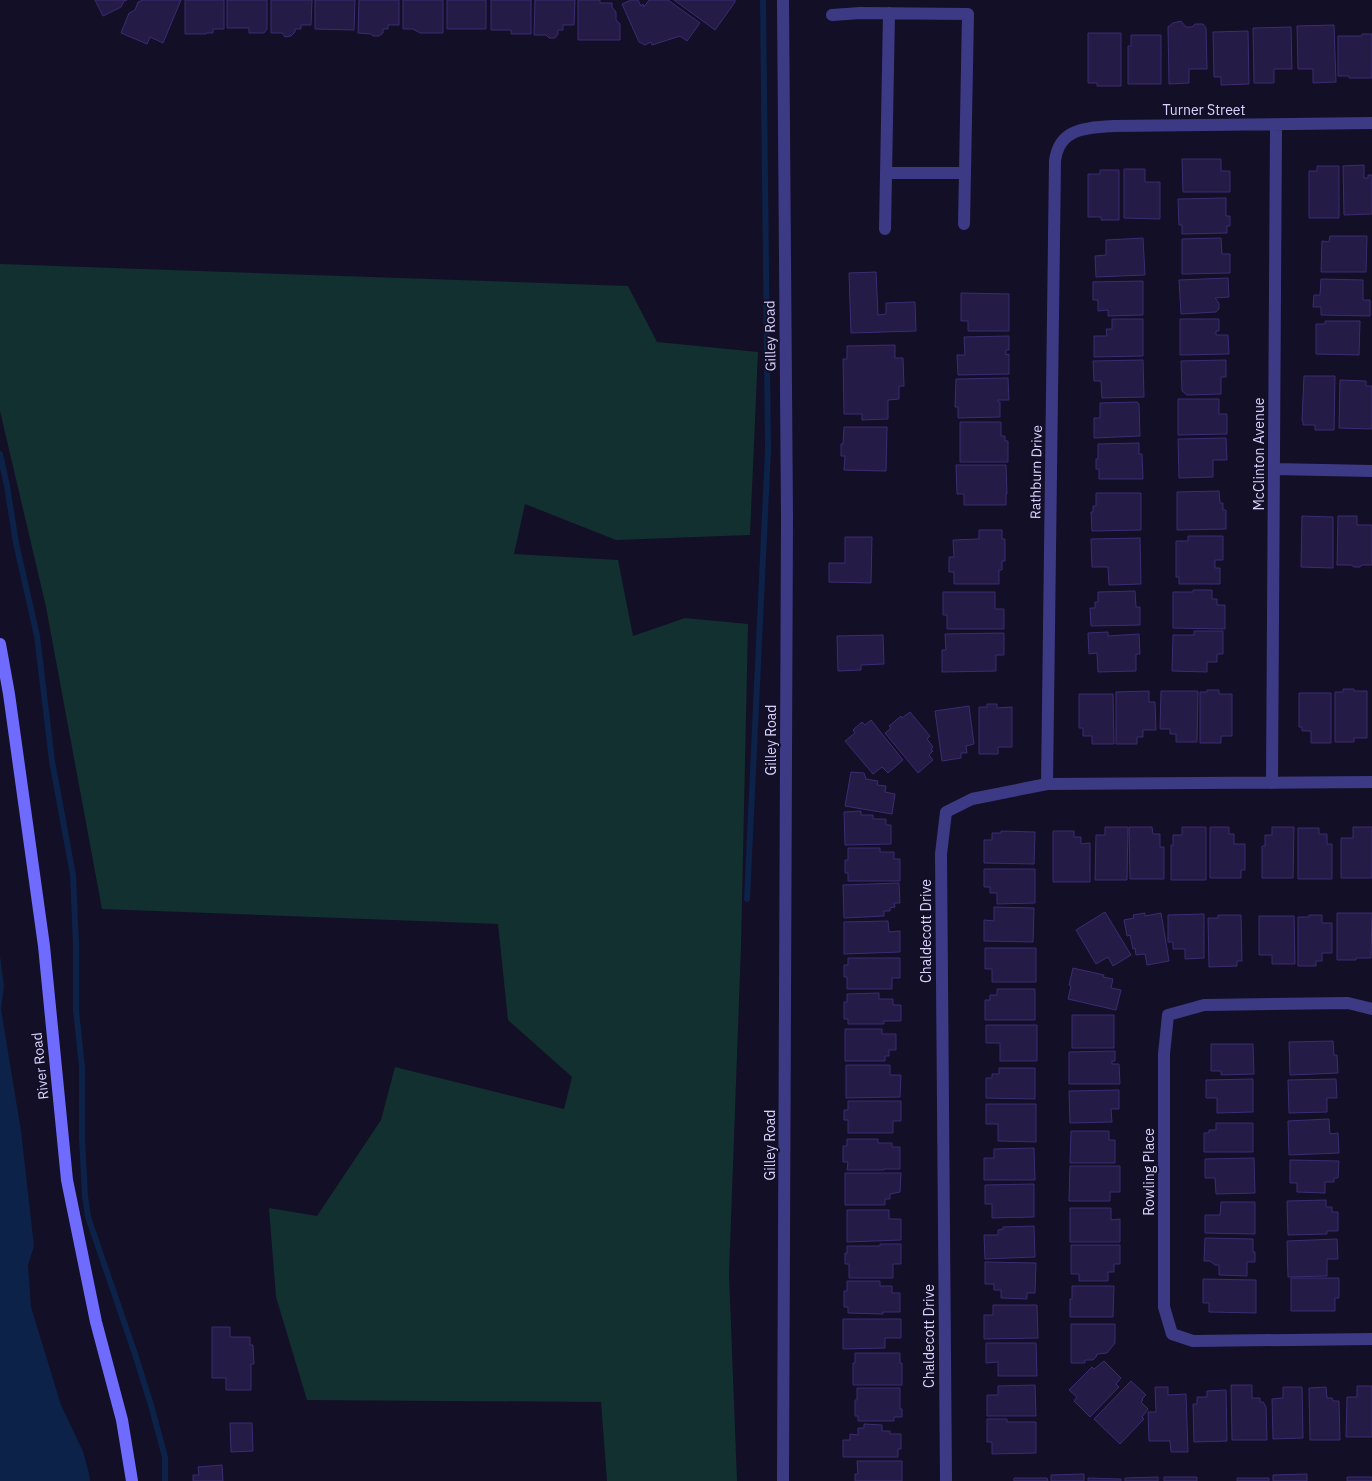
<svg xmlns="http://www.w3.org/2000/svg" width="1372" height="1481" font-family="'IBM Plex Sans',sans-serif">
<rect width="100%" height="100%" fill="#130f26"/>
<path fill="#12302f" d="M0 264 628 286 657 342 758 352 750 535 616 540 525 504 514 554 618 560 633 636 685 618 748 624 741 946 729 1274 737 1481H607L601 1402 307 1400 276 1297 269 1208 317 1216 381 1120 395 1067 564 1109 572 1077 508 1020 498 924 102 909 46 607 0 411Z"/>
<path fill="#0c2248" d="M0 923 61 1369 91 1481H0Z"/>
<path fill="#130f26" d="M0 921 2 923 63 1369 93 1481H90L89 1464 61 1405 31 1307 28 1265 34 1246 21 1131 1 1009 4 986 0 955Z"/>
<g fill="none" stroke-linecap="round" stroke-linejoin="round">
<path stroke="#0c2248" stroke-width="6" d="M0 454 7 486 16 543 37 636 52 761 73 875 76 944V1010L82 1067V1139L85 1196 88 1217 135 1354 151 1405 165 1457V1481
M747 899 768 450 763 0"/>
</g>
<path fill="#241b47" stroke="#3b2d73" d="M95 0H127L124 1 121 7 103 16Z
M143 0H181L163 43 150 37 147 44 121 33 129 13 135 10 138 2Z
M185 0H224V29H213V33H206V34H185Z
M227 0H267V29L264 33H249V28H227Z
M271 0H312L311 25H301V29H295V32L291 36 285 37 282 33H271Z
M315 0H355L354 30 315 29Z
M359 0H399V25H388V29H383V33L379 36H373L371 34 358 33Z
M403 0H443V33H420L413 29H403Z
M447 0H486V29H447Z
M491 0H531V34H511V30H491Z
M535 0H575L574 25H563V30H558V34L555 38H549L546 35H534Z
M578 0H600V3H612V7L616 12V20L620 24V40H578Z
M631 0H638L641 6 643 4 644 7 649 0H668L700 23 687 41 680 36 652 45 651 42 645 45 639 42 622 4Z
M674 0H735V2L715 30Z
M1181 21 1186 27H1192L1195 24H1203L1206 28 1207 69H1189V83L1169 84 1168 27 1173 23Z
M1334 25 1336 82 1313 83V69H1298L1297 26Z
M1291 27 1292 69H1274V83H1254L1253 28Z
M1248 31 1249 84 1221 85V77H1214L1213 32Z
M1088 33H1121V86H1097V83H1088Z
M1362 34H1372V78H1349V76H1338V36H1362Z
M1131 35H1161V84H1128V46H1131Z
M1182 159H1221V171H1230V192H1183Z
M1364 165V178H1368V175H1372V214L1344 215 1343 166Z
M1317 166H1339V218H1309V171H1317Z
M1124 169H1145V182H1160V219L1124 218Z
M1100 170H1119V220H1101V217H1088V174H1100Z
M1226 198V216H1230V226H1227V233L1182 234V225H1179L1178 199Z
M1330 236H1367L1366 272H1321L1322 241 1329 242Z
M1143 238 1145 275 1096 277 1095 256 1106 255V240Z
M1221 238 1222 254H1230V273L1182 274V239Z
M876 272 878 315 886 314V303L915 302 916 331 851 333 849 273Z
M1228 278 1229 297 1215 298 1219 303V309L1216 312 1181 314 1179 280Z
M1321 279 1363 280V300H1370V316L1321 315V307H1313L1314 295H1320Z
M1143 281V315L1108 316V310L1098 311V300H1093V282Z
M961 293 1009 294V331H968V321H961Z
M1112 319H1143V356L1094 357V336H1107L1106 329H1112Z
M1180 319H1219V331H1216V335H1228L1229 354 1180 355Z
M1325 321H1360L1359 355 1316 354V324H1325Z
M1009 336V350H1006V355L1009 354V374L958 375 957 355H965L964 337Z
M895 345V358H903L904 386H899V399L888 400V419L862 420V414H844L843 359H847V346Z
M1143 360 1144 397 1102 398 1101 381H1094L1093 361Z
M1226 360V377H1221V394L1187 395 1182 391 1181 361Z
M1304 376H1335L1334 430H1315V425H1303V421H1302Z
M1008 378 1009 400H998V402H1000V417L958 418V407H955L956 379Z
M1340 380 1366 381V386H1372V429L1339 428Z
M1178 399H1219V414H1227V434L1178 435Z
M1137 402 1139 404 1140 436 1094 438V418H1100V403Z
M960 422H1001V436H1005V441H1008V462H960Z
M844 427H887L886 471 844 470 845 456H841V444H843Z
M1226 438 1227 460H1213V477L1179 478 1178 439Z
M1139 443V454H1142L1143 479H1099V469H1096V459H1098V444Z
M956 465H1006L1007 494H1006V505H964V494H957Z
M1219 491 1220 503H1223V510H1226V529L1177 530V492Z
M1096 493H1141V530L1092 531 1091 512H1093V506H1096Z
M1302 516 1333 517V568L1301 567Z
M1338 516H1357V525H1372V565H1362L1360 567H1354L1351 565H1337Z
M979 530H1002V539H1005V561H1002V570H999V584H954V572H949V557H954L953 540 979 539Z
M1188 536H1223V560H1215V568H1220V584H1179V577H1176V541H1188Z
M845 537H872L871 583 829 582V563H845Z
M1140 538 1141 584 1109 585 1108 567H1092L1091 539Z
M1193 590H1212V599H1217V605H1225V629L1173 628V592H1193Z
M1135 591 1136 607H1140V625L1091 626 1090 608H1095V602H1098V592Z
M943 592H995V609H1004V629H947V615H943Z
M1194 631H1223V654H1217V662H1207V672L1172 671 1173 635H1194Z
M1108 632V636L1139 634 1140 654H1136V671L1098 672 1097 653 1089 654 1088 633Z
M1004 633V655H996V671L942 672V650H946L945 634Z
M883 635 884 664 861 665V670L838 671 837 636Z
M1343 689H1354V691H1367V738H1354V742H1335V692H1343Z
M1207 690H1219V694H1232V736H1221V743H1200V692H1207Z
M1149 691V702H1155L1156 730H1143V737H1137V744H1116V692Z
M1161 691H1198L1197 742H1176V734H1170V729H1160Z
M1299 693H1331V743H1311V731H1302V727H1299Z
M1079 694H1113L1114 744H1092V736H1083V728H1079Z
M987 704H997V708L1012 707V747H998V754H979V707H987Z
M969 706 974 744 966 746 967 753H961V758L942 761 935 711Z
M910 712 930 736 927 739 933 747 931 749 933 751 929 755 933 760 918 773 885 733 891 728 889 726 901 716 902 718Z
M871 720 903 760 888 773 882 767 873 774 845 741 855 733 853 730 862 722 865 725Z
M851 772 864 773 866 779 878 781 877 785 886 786 885 792 895 794 892 814 845 806Z
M861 811V815H873V819H886V825H891V844L845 845 844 812Z
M1105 827H1128L1127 880H1095L1096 835H1105Z
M1129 827H1152L1153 834H1160V847H1164V879H1130Z
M1182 827H1206V880H1171V845H1173V835H1182Z
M1210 827H1229V834H1234V844H1245V870H1241V878H1210Z
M1272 827H1294L1293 878H1262V846H1265V835H1272Z
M1353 827H1372V878H1341V838H1353Z
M1298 828H1319V834H1327V844H1332V879H1298Z
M1001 831 1035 832 1034 864 984 863V840H992V833H1001Z
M1053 831H1074V837H1081V844L1090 843V882H1053Z
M848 848H880V852H894V859H900V881H848V873H845V860H848Z
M984 869H1035V903L997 904V893H990V887H984Z
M899 883 900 903H894L895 907 890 908V911H884V916L844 918 843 885Z
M994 907 1034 908 1033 942 984 941V920L994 921Z
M1105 912 1131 955 1113 966 1108 957 1096 964 1076 930Z
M1145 913V916L1161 913 1169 961 1147 965 1145 954 1136 955 1135 948 1133 949 1130 935 1127 936 1124 920 1134 918 1133 915Z
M1337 913H1372L1371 958H1356V960H1337Z
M1204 914V958L1185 959V949H1173V942H1168V915Z
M1218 915H1241L1242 961H1237V966L1209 967 1208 918H1218Z
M1309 915H1322V923H1332V953H1322V961H1316V966H1298V917H1309Z
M1259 916H1294L1295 964H1272V955H1259Z
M888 921 889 932 900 931V952L844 954V922Z
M985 948H1036V982H992V969H985Z
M848 958H900V978H892V989H847V977H844V965H848Z
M1073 968 1104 975 1103 977 1113 979 1111 988 1121 990 1116 1010 1068 999 1071 986 1069 985Z
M997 989H1035V1020H985V1000H990V995H997Z
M879 993V999H893V1005H901V1021H884V1024H848V1019H844V1002H847V994Z
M1072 1015H1114V1048H1072Z
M986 1025H1037V1061H1000V1043H986Z
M845 1029H882V1034H896V1050H889V1056H885V1061H845Z
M1333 1041 1334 1055H1337L1338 1073 1290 1075 1289 1042Z
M1211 1044H1253L1254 1074 1221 1075V1071H1211Z
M1115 1051V1061H1112V1064H1119L1120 1084H1069V1052Z
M846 1065H890V1075H901L900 1097 846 1098Z
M999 1068H1035V1099L986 1098V1078H992V1074H999Z
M1253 1079V1112L1217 1113V1098H1206V1080Z
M1336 1079 1337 1098H1327V1112L1289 1113 1288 1080Z
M1119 1090V1109H1111L1112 1122 1070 1123 1069 1091Z
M848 1101H901V1121H893V1133H848V1120H844V1110H848Z
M986 1104H1036V1142L998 1141V1124H986Z
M1329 1119 1330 1134 1338 1133 1339 1153 1289 1155 1288 1121Z
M1216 1123H1253V1152H1204V1133H1209V1130H1216Z
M1071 1131H1109V1140H1115V1163H1070Z
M847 1139H878V1143H892V1147H900V1169H884V1170H847L848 1162H843V1146H847Z
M1034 1148 1035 1180H984V1158H994V1149Z
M1254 1158 1255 1193 1216 1194 1215 1178H1205V1159Z
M1290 1160 1339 1161 1338 1178H1334V1182H1325V1193L1297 1192V1183H1290Z
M1070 1166H1120V1192H1110V1201H1069Z
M845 1173H901L900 1192 890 1194V1199H885V1205H845Z
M1034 1184V1217L992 1218V1204H985V1185Z
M1326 1200V1207H1332V1212H1338V1231H1327V1234L1288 1235 1287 1201Z
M1221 1202H1255V1234L1205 1233V1215H1220Z
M1070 1208H1111V1220L1120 1219V1242H1070Z
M847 1210H889V1219H901V1240L847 1242Z
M1034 1226 1035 1257 985 1259 984 1235H998V1230L1003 1229V1227Z
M1205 1238 1253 1239V1252H1255V1262H1247V1276L1219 1275V1265H1215L1210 1261H1204Z
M1337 1239 1338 1259H1327V1276L1288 1277 1287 1241Z
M880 1244H901V1264H893V1278H849V1264H845V1253H847V1246H880Z
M1071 1245H1120V1264H1114V1272H1108V1281H1079V1274H1071Z
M985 1262 1036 1263 1035 1293H1027V1299L1001 1298V1290H994V1284H985Z
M1291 1278H1339V1298H1335V1311H1291Z
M1203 1279 1256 1280V1313L1209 1312V1303H1203Z
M847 1281H880V1286H892V1293H900V1312H883V1314L848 1313V1307H844V1291H847Z
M1072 1286H1114L1113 1317H1070V1299H1072Z
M993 1305H1037L1038 1338 984 1339V1315H993Z
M843 1319H901V1338H885V1348L843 1349Z
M1071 1324H1115V1343L1107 1353 1097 1354 1096 1357 1093 1360H1085V1363H1071Z
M212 1327H230V1337H250V1345H253L254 1364H251V1390H226V1378H212Z
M986 1343H1036L1037 1376H998V1362L986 1363Z
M855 1353H900V1363H902V1385H853V1363H855Z
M1104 1361 1121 1378 1116 1384 1119 1387 1090 1417 1074 1401 1077 1397 1069 1390 1092 1367 1094 1369Z
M1131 1381 1146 1395 1142 1399 1143 1400 1141 1402 1148 1409 1142 1417 1144 1419 1120 1444 1094 1419Z
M1035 1385 1036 1416H987V1395H998V1386Z
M1231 1385H1252V1398H1260V1402H1263L1266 1407 1267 1440H1232Z
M1357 1386H1372V1437H1346L1347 1397H1357Z
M1155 1387H1168V1395L1186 1394 1188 1452H1171L1170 1441H1149L1148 1412H1156Z
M1283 1387H1302L1303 1438 1273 1439 1272 1399 1283 1398Z
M1326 1387 1327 1398H1332L1333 1401H1339L1340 1440H1310L1309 1388Z
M857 1388H900V1409H902V1417H894V1421H858V1416H855V1400H857Z
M1226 1390 1227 1441 1194 1442 1193 1404H1197V1397H1207V1391Z
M987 1419H1007V1422H1036V1453L992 1454V1442H987Z
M230 1423H252L253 1451 231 1452Z
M864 1424 882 1425V1431H890V1434H901V1449H898V1457H843V1440H850V1434L858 1435V1428H864Z
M857 1461H902V1481H855V1474H858Z
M222 1465 223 1481H193V1475H199L198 1467Z
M1084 1474V1481H1051V1475Z
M1307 1474V1481H1273V1475Z
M1158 1477V1481H1125V1478Z
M1164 1477H1197V1481H1164Z
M1347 1477H1372V1481H1347Z
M1014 1478H1047L1048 1481H1014Z
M1088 1478 1121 1479V1481H1088Z
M1237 1478H1269V1481H1237Z"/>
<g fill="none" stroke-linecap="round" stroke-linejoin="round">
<path stroke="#3d3a85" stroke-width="12" d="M783 0 787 517 783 1481
M832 15 860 13 968 14 964 224
M886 173H965
M885 229 889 13
M1274 469 1372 471
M1272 783 1276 125
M1047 784 1055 161C1059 128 1086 128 1113 126L1372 123
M1372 1009 1348 1003 1204 1005 1168 1015 1164 1054V1307L1172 1334 1193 1341 1372 1339
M946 1481 941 854 946 812 972 799 1047 784 1372 782"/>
<path stroke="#6f6bff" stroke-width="12" d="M0 644 9 694 44 946 67 1180 96 1322 122 1420 132 1481"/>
</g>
<g text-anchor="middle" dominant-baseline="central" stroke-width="4" stroke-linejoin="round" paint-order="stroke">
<g font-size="14" fill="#d9d4ff" stroke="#130f26">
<text x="1204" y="110">Turner Street</text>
<text transform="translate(770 336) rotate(-91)">Gilley Road</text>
<text transform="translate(1259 454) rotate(-90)">McClinton Avenue</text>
<text transform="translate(1036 472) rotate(-89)">Rathburn Drive</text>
<text transform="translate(771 740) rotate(-90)">Gilley Road</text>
<text transform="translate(926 931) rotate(-90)">Chaldecott Drive</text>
<text transform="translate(40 1066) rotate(-96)">River Road</text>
<text transform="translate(770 1145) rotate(-90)">Gilley Road</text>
<text transform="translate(1149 1172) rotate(-90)">Rowling Place</text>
<text transform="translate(929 1336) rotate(-90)">Chaldecott Drive</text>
</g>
</g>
</svg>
